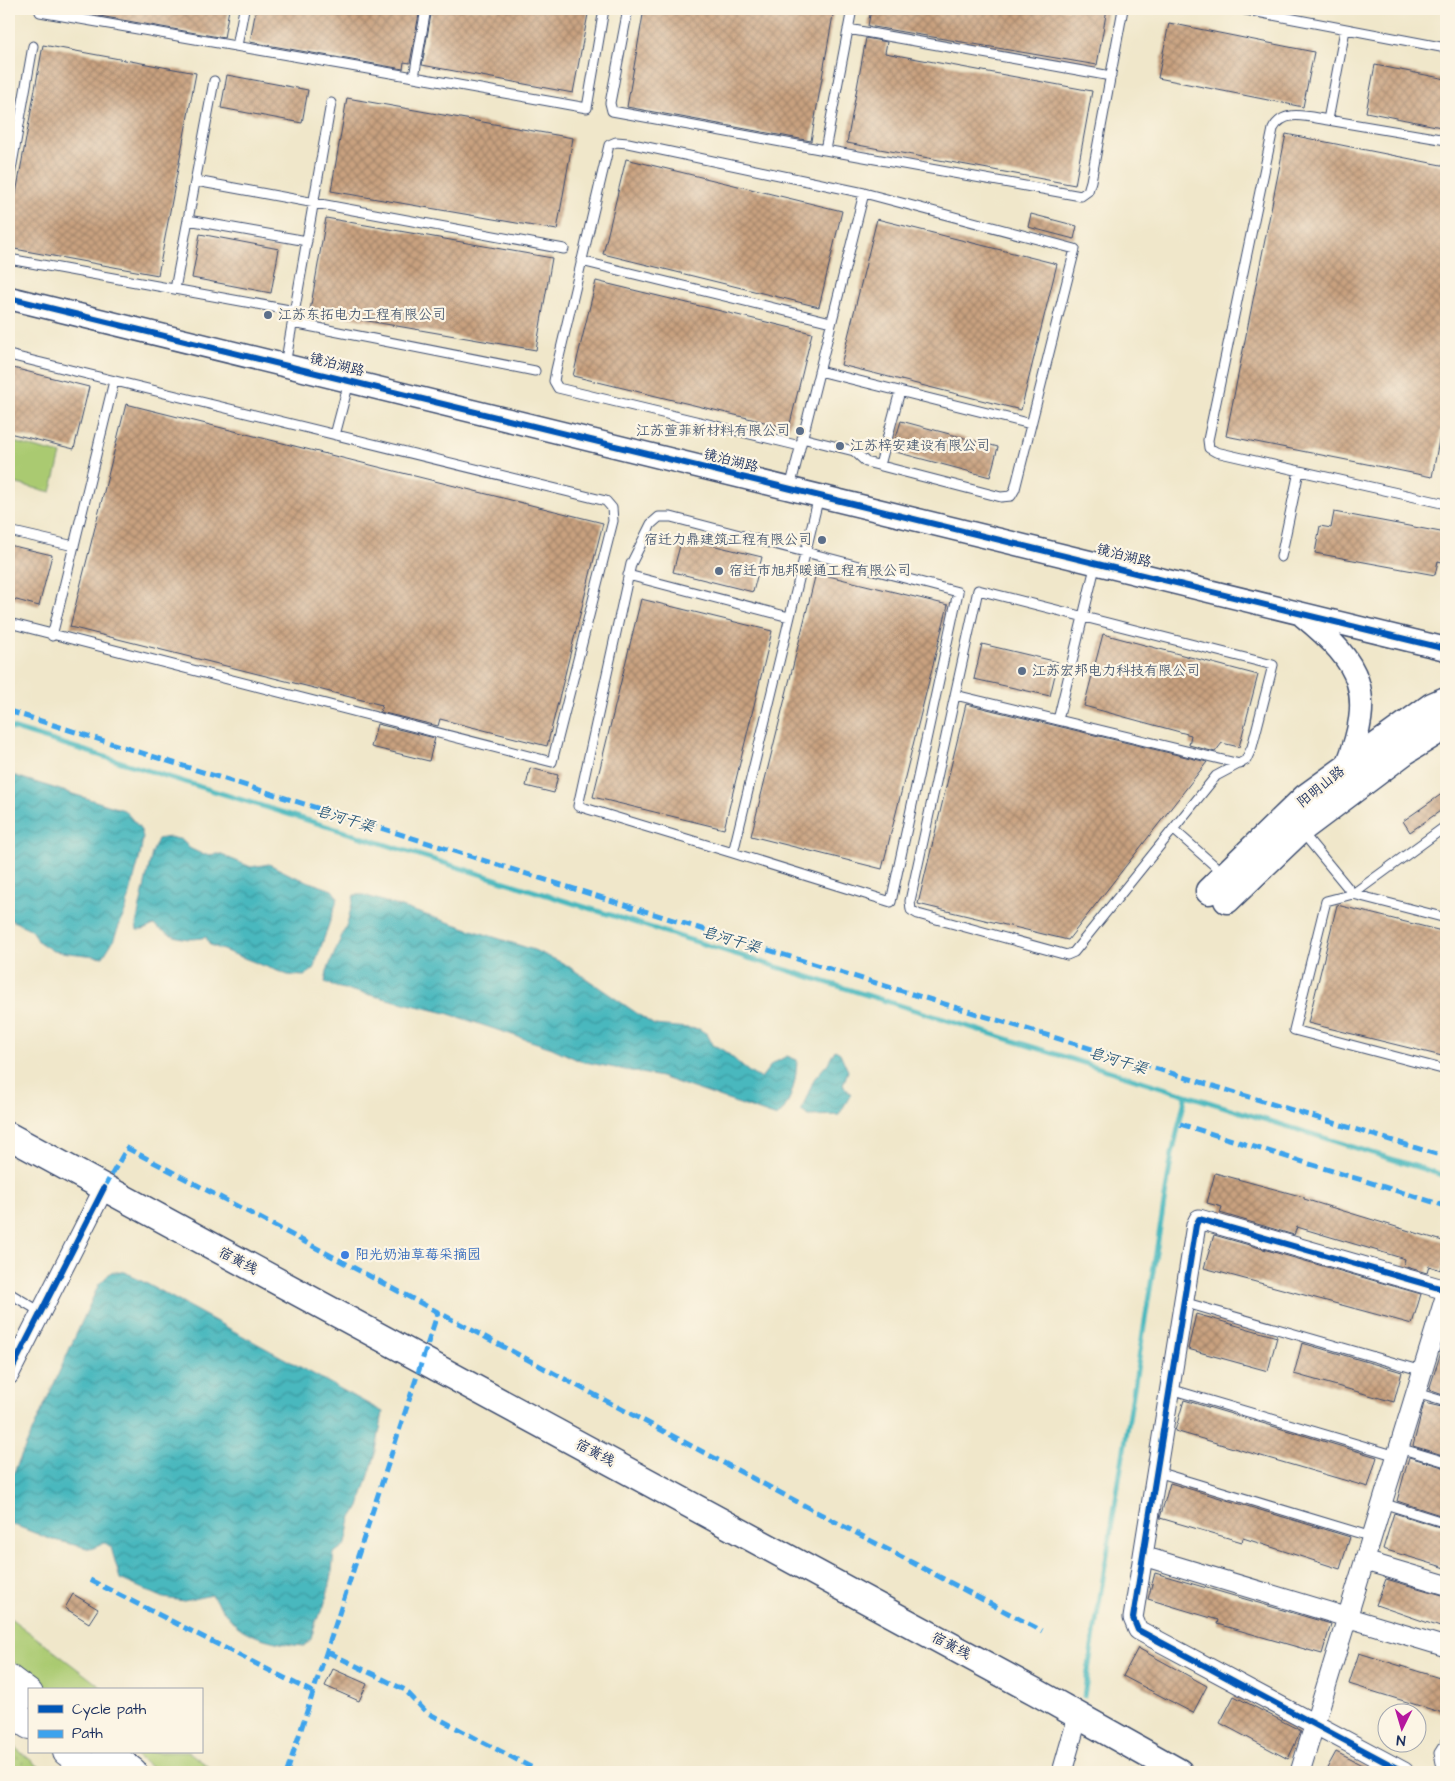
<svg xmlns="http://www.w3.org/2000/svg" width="1455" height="1781" font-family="'Architects Daughter','LXGW WenKai TC',sans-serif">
<defs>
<pattern id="garden-dots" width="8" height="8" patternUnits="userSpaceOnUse" patternTransform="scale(1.25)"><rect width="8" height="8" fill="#aaca71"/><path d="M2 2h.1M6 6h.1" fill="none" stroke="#8aa460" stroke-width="1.8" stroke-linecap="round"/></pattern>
<pattern id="water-waves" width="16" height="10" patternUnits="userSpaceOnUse" patternTransform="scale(1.25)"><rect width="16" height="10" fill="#48b8be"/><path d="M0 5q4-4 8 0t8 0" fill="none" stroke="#3b969e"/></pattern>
<pattern id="building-cross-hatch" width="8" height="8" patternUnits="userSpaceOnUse" patternTransform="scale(1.25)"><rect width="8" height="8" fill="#c9a17f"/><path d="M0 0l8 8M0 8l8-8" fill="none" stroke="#a2846b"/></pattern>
</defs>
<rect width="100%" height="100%" fill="#fcf5e5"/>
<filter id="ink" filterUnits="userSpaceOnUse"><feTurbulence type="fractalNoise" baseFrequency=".02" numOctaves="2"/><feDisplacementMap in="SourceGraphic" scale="10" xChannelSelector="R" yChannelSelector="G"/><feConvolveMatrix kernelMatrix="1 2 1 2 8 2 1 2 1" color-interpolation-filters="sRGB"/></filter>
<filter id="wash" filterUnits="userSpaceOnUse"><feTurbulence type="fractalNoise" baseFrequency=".0096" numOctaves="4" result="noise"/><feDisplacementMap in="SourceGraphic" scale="20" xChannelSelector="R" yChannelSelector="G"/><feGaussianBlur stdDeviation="1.12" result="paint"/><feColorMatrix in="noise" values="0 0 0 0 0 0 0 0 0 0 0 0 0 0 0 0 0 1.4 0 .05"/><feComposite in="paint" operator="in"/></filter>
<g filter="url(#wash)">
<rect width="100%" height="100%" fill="#f0e7ca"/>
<path fill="#aaca71" stroke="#627c68" d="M9 441 61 454 51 492 9 482Z
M9 1617 105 1690H50L9 1659Z
M132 1752H189L216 1772H156Z"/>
<path fill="url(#garden-dots)" stroke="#627c68" d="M9 1743 46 1772H9Z"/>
<path fill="url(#water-waves)" stroke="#32748e" d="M9 774 124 810 140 828 143 837 140 856 126 909 113 941 103 957 53 951 39 942 30 929 9 919Z
M169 837 183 840 189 848 204 855 219 854 251 867 269 864 293 876 332 890 338 898 313 970 304 976 288 975 210 945 206 937C186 942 171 937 154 925L143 930H137L136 924 152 853 158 839Z
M354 895H364L534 950 565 964 654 1025 699 1029 707 1034 713 1045C734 1053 742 1072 761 1078L772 1064 787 1056 797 1060C796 1080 792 1103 777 1117L661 1077 580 1061 552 1048 446 1013 336 987 325 982 327 971 348 921Z
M835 1050 840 1053 848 1071 843 1085 851 1094 839 1115 809 1116 801 1111 814 1079 828 1063Z
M111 1272H125L383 1412 375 1456 359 1507 351 1519 346 1544 334 1553 331 1580 324 1606 316 1621 311 1639 305 1646C286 1645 260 1640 243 1630 230 1622 221 1606 211 1595L184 1601 164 1598 120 1579 111 1547 105 1543 91 1549 50 1539 9 1523V1483L99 1284Z"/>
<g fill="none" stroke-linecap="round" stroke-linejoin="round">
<path stroke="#48b8be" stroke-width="5" d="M9 727 1446 1176
M1084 1696 1172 1154 1186 1095"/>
</g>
<g id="blocks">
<path fill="url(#building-cross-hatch)" d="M94 9H229L224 38 94 15Z
M256 9H420L410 63 404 62 403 69 250 42Z
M432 9H589L573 93 422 65Z
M644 9H834L811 141 627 107Z
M871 9H1107L1097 65 868 26Z
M1169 23 1314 52 1303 107 1158 78Z
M866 38 887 42 885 53 1092 91 1075 185 847 143Z
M43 45 196 73 158 275 9 248V232Z
M1375 65 1446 79V128L1366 112Z
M227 75 308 90 302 123 221 108Z
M347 98 573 138 557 230 331 191Z
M1286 134 1446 166V404L1432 477 1226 436Z
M626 159 842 211 819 307 603 254Z
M1031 214 1077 226 1074 239 1028 227Z
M326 218 552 258 536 350 310 311Z
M877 219 1057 264 1021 410 841 365Z
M200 234 279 249 271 293 192 278Z
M596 281 812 333 789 428 573 376Z
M9 367 89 387 74 449 9 433Z
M126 404 603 523 547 746 440 719 438 726 380 712 382 705 70 627Z
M901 421 998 447 990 477 892 451Z
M1334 512 1446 533V563L1438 561 1435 575 1315 553 1320 526 1331 528Z
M682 538 762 557 753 592 673 572Z
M9 545 52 555 39 606 9 598Z
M816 573 948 605 882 869 751 836Z
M641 599 772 631 724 829 593 797Z
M1103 634 1258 675 1239 747 1222 743 1215 752 1189 745 1191 735 1084 706Z
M982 644 1058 662 1050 696 974 679Z
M966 704 1207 762 1068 940 918 904Z
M377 724 435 738 429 761 371 747Z
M530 768 558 775 554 793 526 786Z
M1446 791V807L1410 832 1403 821Z
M1337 905 1446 932V1057L1308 1023Z
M1215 1173 1304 1197V1199L1446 1242V1253L1441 1270 1429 1266 1427 1273 1403 1266 1405 1259 1297 1227 1294 1235 1220 1213 1222 1207 1207 1203Z
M1214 1235 1421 1294 1412 1324 1204 1268Z
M1196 1314 1277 1337 1268 1371 1188 1349Z
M1302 1343 1402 1372 1394 1402 1294 1374Z
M1443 1346H1446V1396L1429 1390Z
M1184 1400 1377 1457 1368 1487 1175 1431Z
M1424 1403 1446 1408V1456L1413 1446Z
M1409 1457 1446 1468V1517L1397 1501Z
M1170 1483 1350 1537 1340 1569 1243 1538 1242 1542 1160 1518Z
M1394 1513 1446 1529V1568L1383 1549Z
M1155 1573 1331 1624 1322 1654 1217 1624 1218 1620 1148 1599Z
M1386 1579 1446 1596V1629L1376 1605Z
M73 1594 98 1609 89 1623 65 1608Z
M1138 1648 1207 1686 1193 1713 1123 1676Z
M1359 1653 1446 1680V1714L1349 1684Z
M333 1669 367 1684 359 1701 325 1686Z
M1234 1696 1301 1731 1288 1759 1220 1723Z
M1336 1752 1376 1772H1325Z"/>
</g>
</g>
<g filter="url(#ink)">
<use href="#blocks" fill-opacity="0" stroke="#3b4b6e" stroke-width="1"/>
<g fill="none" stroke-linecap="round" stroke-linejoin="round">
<g stroke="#3b4b6e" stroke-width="11">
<path id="service" d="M41 9 40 12 414 77 426 9
M628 9 610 103 612 111 825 150
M852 9 825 150 1081 196 1088 191 1091 181 1123 9
M1241 9 1446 48
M848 29 1111 76
M1345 30 1328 120 1446 140
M237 46 244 9
M414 77 587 108 604 9
M1328 120C1308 117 1284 108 1273 129L1208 440 1209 448 1216 452 1446 504
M9 181 33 46
M196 181 564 249
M188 220 307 241
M9 259 295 311
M581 261 831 322
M175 289 214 81
M293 323 535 371
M9 355 606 501 612 508 613 521 552 762 9 623
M285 365 331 103
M819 371 1031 424
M335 435 349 382
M800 446 558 388 554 381 556 370 609 145 616 142 628 143 864 193 1075 249 1015 489 1011 496 1001 497 866 462 854 451 802 438
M880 465 900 391
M790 488 864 193
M9 531 74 546
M1281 557 1299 471
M628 575 789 617
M978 590 1273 665 1252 747 1246 760 1216 776 1074 952 1067 955 918 914 911 910 910 901Z
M52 636 114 381
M955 695 1240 764
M1058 720 1096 563
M1446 826 1353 894 1326 901 1294 1030 1446 1070
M1173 829 1224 874
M1302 832 1353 894 1446 918
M733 853 578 806 631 564 651 524 659 517H671L958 592 891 902 733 853 819 496
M9 1293 41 1312
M1183 1302 1423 1371
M1433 1336 1446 1340
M1170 1389 1397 1456
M1416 1393 1446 1402
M1399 1448 1446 1462
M1157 1472 1372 1537
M1382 1503 1446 1523
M1446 1742 1439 1753 1441 1763 1446 1768"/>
</g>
<g stroke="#3b4b6e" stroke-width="21">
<path id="minor" d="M9 1375 104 1188
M1143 1556 1446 1647
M1365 1561 1446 1585
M1062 1772 1078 1716
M1300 1772 1446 1294
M1404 1772 1138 1630 1133 1618 1196 1225 1199 1219 1446 1290"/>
</g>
<g stroke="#3b4b6e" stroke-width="25">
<path id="tertiary" d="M9 298 1446 649
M1303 616C1362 664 1375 693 1347 766"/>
</g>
<g stroke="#3b4b6e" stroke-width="29">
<path id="secondary" d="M1209 891 1306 797 1432 706 1446 700
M1227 900 1300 830 1404 752 1446 726
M9 1136 1036 1692 1179 1772"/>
</g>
<g stroke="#3b4b6e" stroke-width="30">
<path id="primary" d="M9 1679 29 1694
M9 1711 29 1725
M67 1752 96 1772
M107 1752 133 1772"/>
</g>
<use href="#service" stroke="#fff" stroke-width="9"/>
<use href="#minor" stroke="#fff" stroke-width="19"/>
<use href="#tertiary" stroke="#fff" stroke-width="22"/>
<use href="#secondary" stroke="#fff" stroke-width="26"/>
<use href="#primary" stroke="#fff" stroke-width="28"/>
<path stroke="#3da3ed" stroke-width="5" stroke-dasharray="10 5" stroke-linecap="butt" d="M9 711 794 958 1446 1157
M1180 1124 1446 1206
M104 1188 127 1148 1042 1631
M90 1580 314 1693
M328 1652 405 1690 426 1712 540 1772
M287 1772 438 1312"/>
<g stroke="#fcf5e5" stroke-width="9">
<path id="cycleway" d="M9 298 1446 649
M9 1375 104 1188
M1404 1772 1138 1630 1133 1618 1196 1225 1199 1219 1446 1290"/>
</g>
<use href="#cycleway" stroke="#0057b8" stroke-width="6"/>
</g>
</g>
<g fill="#5c6f8a" stroke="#fcf5e5" stroke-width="2">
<circle cx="268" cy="315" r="5"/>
<circle cx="800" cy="431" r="5"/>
<circle cx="840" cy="446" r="5"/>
<circle cx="822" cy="540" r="5"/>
<circle cx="719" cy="571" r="5"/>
<circle cx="1022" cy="671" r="5"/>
</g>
<circle fill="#3f7fe0" stroke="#fcf5e5" stroke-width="2" cx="345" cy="1255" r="5"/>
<g text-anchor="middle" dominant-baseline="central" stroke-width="4.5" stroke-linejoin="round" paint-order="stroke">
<g font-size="14" fill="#4e5e75" stroke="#fcf5e5" text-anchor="start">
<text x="278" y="315">江苏东拓电力工程有限公司</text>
<text x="790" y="431" text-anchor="end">江苏萱菲新材料有限公司</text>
<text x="850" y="446">江苏梓安建设有限公司</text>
<text x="812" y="540" text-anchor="end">宿迁力鼎建筑工程有限公司</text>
<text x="729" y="571">宿迁市旭邦暖通工程有限公司</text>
<text x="1032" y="671">江苏宏邦电力科技有限公司</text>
</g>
<g font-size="14" fill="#1b2f5e" stroke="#fcf5e5">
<text transform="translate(337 365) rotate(14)">镜泊湖路</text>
<text transform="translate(731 461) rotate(14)">镜泊湖路</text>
<text transform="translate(1124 556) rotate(14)">镜泊湖路</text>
<text transform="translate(1321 787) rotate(-39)">阳明山路</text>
<text transform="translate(238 1261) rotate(28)">宿黄线</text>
<text transform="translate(595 1453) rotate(28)">宿黄线</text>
<text transform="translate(951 1646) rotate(28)">宿黄线</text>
</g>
<g font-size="14" fill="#366cbe" stroke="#fcf5e5" text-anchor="start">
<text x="355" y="1255">阳光奶油草莓采摘园</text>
</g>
<g font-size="15" font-style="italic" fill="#28587b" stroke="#fcf5e5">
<text transform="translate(345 819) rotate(17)">皂河干渠</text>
<text transform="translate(731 940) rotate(17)">皂河干渠</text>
<text transform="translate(1118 1061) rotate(17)">皂河干渠</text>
</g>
</g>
<rect width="1455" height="1781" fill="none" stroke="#fcf5e5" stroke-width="30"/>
<rect x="28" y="1688" width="175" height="65" fill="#fcf5e5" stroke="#a2a6af"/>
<rect x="38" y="1705" width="25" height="8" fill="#0057b8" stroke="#a2a6af"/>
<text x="72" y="1714" font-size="15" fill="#1b2f5e">Cycle path</text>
<rect x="38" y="1730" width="25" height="8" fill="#3da3ed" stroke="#a2a6af"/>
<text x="72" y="1738" font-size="15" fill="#1b2f5e">Path</text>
<g transform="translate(1402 1728) rotate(185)"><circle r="24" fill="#fcf5e5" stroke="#a2a6af"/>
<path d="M0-4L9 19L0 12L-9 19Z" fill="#b5179e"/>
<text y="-8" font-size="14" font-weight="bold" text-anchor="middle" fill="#1b2f5e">N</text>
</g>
</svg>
